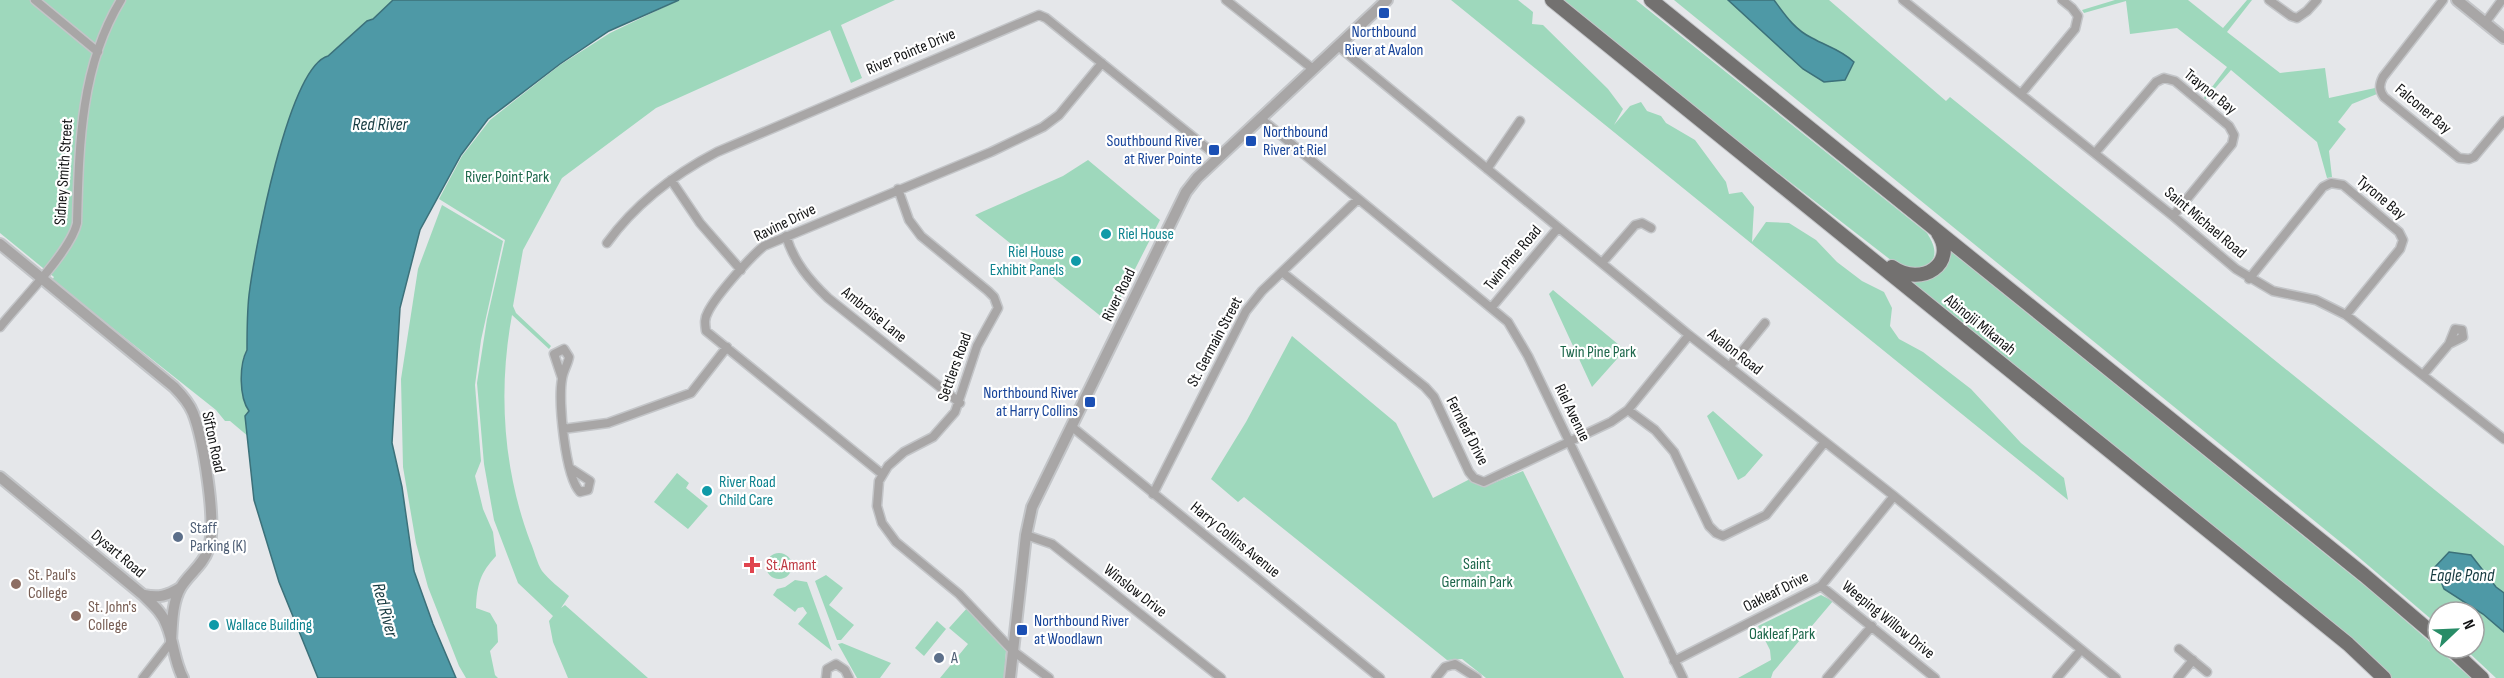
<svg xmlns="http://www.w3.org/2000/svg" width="2504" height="678" font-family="'Sofia Sans Condensed',sans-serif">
<rect width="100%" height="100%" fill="#e5e7ea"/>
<path fill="#9ed8bc" d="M0 0H393L373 19 367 21 328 56C288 67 254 255 249 295 247 313 247 332 247 350L243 358 249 411 245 416 249 437 230 421H225L216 410 52 280 54 277 0 233Z
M679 0H895L841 25 862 78 851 83 830 30 656 108 562 178 523 250 513 306 516 313 551 346 549 349 512 315C498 390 503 469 530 541 534 550 537 563 542 571 549 580 560 588 569 596L561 608 565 605 648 678H568L553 642 549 621 553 616 518 583 494 520 484 464 477 383 487 319 505 240 439 199 462 156 490 120 560 65 610 33Z
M1451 0H1518L1533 12 1532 24 1543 25 1608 89 1623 109 1614 125 1630 106 1641 102 1647 111 1661 116 1666 123 1695 140 1726 182 1729 194 1742 192 1754 207 1752 242 1766 222 1789 223 1816 240 1837 262 1862 281 1884 292 1892 308 1890 326 1899 339 1923 352 1971 389 2021 443 2064 478 2068 500Z
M1558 0H1636L1927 233C1944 259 1930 268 1905 271L1644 69Z
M1674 0H1829L1946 101 1950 97 2504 546V678H2496L2464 648H2474V612H2438V625L2349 549Z
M2115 0H2188L2223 28 2247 0H2252L2227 32 2280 73 2325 68 2329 98 2375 88 2377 94 2352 104 2338 122 2346 129 2329 151 2332 177 2327 178 2317 142 2231 70 2205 100 2203 99 2227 67 2177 28 2130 34 2126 1 2084 13 2082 10Z
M1088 160 1160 220 1108 322 975 215 1063 176Z
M442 205 503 241 481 340 475 385 481 461 475 476 483 509 493 532 496 556C480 573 477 585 476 608L490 613 497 625 498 642 490 651 495 675 498 678H466L459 666 428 587 416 543 403 467 401 379 418 269Z
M1949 250 2375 594 2471 678H2390L1908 283 1910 281C1934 282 1937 268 1949 250Z
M1553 290 1625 350 1592 387 1549 294Z
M1292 336 1396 423 1433 498 1470 479 1481 486 1491 484 1523 471 1624 678H1486L1462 659 1447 660 1244 497 1238 502 1211 479 1246 422Z
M1713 411 1763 455 1745 476 1738 480 1707 416Z
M677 473 689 483 686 488 708 506 688 529 654 502Z
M766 566a13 13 0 1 1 26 0a13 13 0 1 1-26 0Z
M826 575 843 588 829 605 854 625 841 640H837L815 581Z
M795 580 807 582 832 651 798 624 807 613 803 607 798 608 795 612 773 595 777 589 785 587Z
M1821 595 1833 601 1773 672 1771 678H1738L1771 660 1770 650 1758 626Z
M968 607 1006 651 1004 678H940L968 644 949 628Z
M937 621 946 629 924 656 915 648Z
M842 643 891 663 880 678H857L838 644Z"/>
<path fill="#4e99a6" stroke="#3c717a" stroke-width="1.5" d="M393 0H679L609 31 560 64 488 119 461 155 420 230 400 308 392 443 402 487 414 571 433 624 456 678H318L279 582 254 500 245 416 249 411C239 397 239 365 247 350 247 332 247 313 249 295 254 254 288 67 328 56L367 21 373 19Z
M1728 0H1774C1785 15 1795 30 1812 38 1828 47 1840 49 1854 62L1845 80 1824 82 1803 69Z
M2449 552 2471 555 2496 587 2504 593V632L2483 614 2444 589 2435 567Z"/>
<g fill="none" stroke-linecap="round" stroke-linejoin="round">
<g stroke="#c3c5c8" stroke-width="11">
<path id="minor" d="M35 0 98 52
M1226 0 1313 69
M1903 0 2173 216 2236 269 2273 291 2316 300 2346 315 2504 439
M2269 0 2291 16 2297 18 2307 11 2317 0
M2443 0 2383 77C2379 85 2379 90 2384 97L2459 158 2469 159 2474 157 2504 121
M2485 23 2502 0
M1338 46 1689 335 1894 496 2116 678
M2021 94 2075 29 2078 16 2072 8 2062 0
M1260 118 1508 322 1528 356 1683 678
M2095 153 2156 82 2164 78 2175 81 2229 126 2234 135 2232 144 2173 216
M1487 169 1520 121
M671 180 700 223 741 270
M898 189 909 220 921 236 988 291 994 297 998 308 977 346 955 412 933 437 904 452 888 466 879 481 877 506 882 523 896 542 959 594 1013 651 1049 678
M786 236C794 262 809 280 828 298L960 403
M607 243C636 203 673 175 717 152L1039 15 1046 18 1218 157
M1602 263 1635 225 1642 223 1651 228
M1282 272 1425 387 1434 397 1469 472 1474 478 1484 482 1611 422 1628 410 1689 335
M2249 279 2323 187 2331 183 2343 185 2399 232 2403 240 2400 249 2346 315
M1492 307 1558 228
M0 327C19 303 71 251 77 223 79 147 80 67 121 0
M1730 366 1765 323
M2423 375 2449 344 2463 337 2462 330 2455 329 2449 344
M562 378 554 354 564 349 569 357C568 364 563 371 562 379 558 401 565 476 580 492L588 490 590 481 570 468
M1628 410 1655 430 1674 452 1709 526 1716 533 1723 536 1766 515 1824 443
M1071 426 1380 678
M563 429 608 423 691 393 727 347
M882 474 706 331C705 324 704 319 708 312 715 297 750 257 764 246L991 152 1043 127 1059 115 1102 63
M1153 494 1246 311 1262 291 1357 200
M1026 535 1052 544 1221 678
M1821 586 1935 678
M2179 649 2207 672
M1674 661 1821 586 1894 496
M143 678 171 642
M826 678 827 669 836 664 845 670 849 678
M1436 678 1445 667 1455 664 1477 678
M1827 678 1872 626
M2057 678 2081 650
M2178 678 2193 660"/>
</g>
<g stroke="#c3c5c8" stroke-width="14">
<path id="tertiary" d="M2457 0 2504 38
M0 244 174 387C182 395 189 403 193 413 203 438 218 526 208 550 203 565 189 574 181 587 172 602 172 624 171 642
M0 477 143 595C152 604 163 613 167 626 174 643 174 661 183 678
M144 595C159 598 167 596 180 588
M1010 678 1026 535 1032 507 1186 192 1197 178 1387 0"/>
</g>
<g stroke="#c3c5c8" stroke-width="16">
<path id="primary" d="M1552 0 2348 644 2384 678
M1651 0 2364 575 2438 638
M1892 267C1922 288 1958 263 1938 233
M2450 648 2482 678"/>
</g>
<use href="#minor" stroke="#a8a6a6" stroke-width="8"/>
<use href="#tertiary" stroke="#a8a6a6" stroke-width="10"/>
<use href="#primary" stroke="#737170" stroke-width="14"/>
</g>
<g fill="#1a4fb4" stroke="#fff" stroke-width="2">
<rect x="1378" y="7" width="12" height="12" rx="3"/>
<rect x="1245" y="135" width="12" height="12" rx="3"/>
<rect x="1208" y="144" width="12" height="12" rx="3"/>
<rect x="1084" y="396" width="12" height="12" rx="3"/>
<rect x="1016" y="624" width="12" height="12" rx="3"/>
</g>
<g fill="#0f9aa8" stroke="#fff" stroke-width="2">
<circle cx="1106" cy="234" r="6"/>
<circle cx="1076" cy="261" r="6"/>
<circle cx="707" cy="491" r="6"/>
<circle cx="214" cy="625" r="6"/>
</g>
<g fill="#5c6f8a" stroke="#fff" stroke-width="2">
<circle cx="178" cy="537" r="6"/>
<circle cx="939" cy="658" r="6"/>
</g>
<path fill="#e0444e" stroke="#fff" stroke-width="2" d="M749 556h6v6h6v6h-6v6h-6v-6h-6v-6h6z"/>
<g fill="#8d6e63" stroke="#fff" stroke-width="2">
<circle cx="16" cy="584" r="6"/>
<circle cx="76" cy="616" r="6"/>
</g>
<g text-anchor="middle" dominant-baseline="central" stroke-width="4.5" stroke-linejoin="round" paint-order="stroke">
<g font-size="16" fill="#164399" stroke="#fff" text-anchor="start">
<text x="1384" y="32" text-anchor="middle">Northbound<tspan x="1384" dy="18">River at Avalon</tspan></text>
<text x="1263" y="132">Northbound<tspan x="1263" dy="18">River at Riel</tspan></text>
<text x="1202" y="141" text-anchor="end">Southbound River<tspan x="1202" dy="18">at River Pointe</tspan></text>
<text x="1078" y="393" text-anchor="end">Northbound River<tspan x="1078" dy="18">at Harry Collins</tspan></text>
<text x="1034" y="621">Northbound River<tspan x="1034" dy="18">at Woodlawn</tspan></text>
</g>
<g font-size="16" fill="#121314" stroke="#fff">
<text transform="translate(911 52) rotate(-23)">River Pointe Drive</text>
<text transform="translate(2210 92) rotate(39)">Traynor Bay</text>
<text transform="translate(2423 109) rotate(40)">Falconer Bay</text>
<text transform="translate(64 172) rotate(-86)">Sidney Smith Street</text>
<text transform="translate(2381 198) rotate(40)">Tyrone Bay</text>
<text transform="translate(785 223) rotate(-26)">Ravine Drive</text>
<text transform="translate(2205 223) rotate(40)">Saint Michael Road</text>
<text transform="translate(1513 258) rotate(-50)">Twin Pine Road</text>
<text transform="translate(1119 295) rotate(-64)">River Road</text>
<text transform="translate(874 315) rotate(39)">Ambroise Lane</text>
<text transform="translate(1980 325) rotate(39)">Abinojii Mikanah</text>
<text transform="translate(1215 342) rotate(-62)">St. Germain Street</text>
<text transform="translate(1735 352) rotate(38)">Avalon Road</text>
<text transform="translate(955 367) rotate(-70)">Settlers Road</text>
<text transform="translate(1572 413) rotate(64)">Riel Avenue</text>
<text transform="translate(1467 431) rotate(63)">Fernleaf Drive</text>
<text transform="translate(213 442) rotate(78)">Sifton Road</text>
<text transform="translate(1235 540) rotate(39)">Harry Collins Avenue</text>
<text transform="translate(118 554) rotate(40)">Dysart Road</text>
<text transform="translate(1135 591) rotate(38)">Winslow Drive</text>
<text transform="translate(1776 592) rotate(-27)">Oakleaf Drive</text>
<text transform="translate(1888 620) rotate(39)">Weeping Willow Drive</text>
</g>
<g font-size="16" fill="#1d674b" stroke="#fff">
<text x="507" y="177">River Point Park</text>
<text x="1598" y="352">Twin Pine Park</text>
<text x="1477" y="564">Saint<tspan x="1477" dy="18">Germain Park</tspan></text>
<text x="1782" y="634">Oakleaf Park</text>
</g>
<g font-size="16" fill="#0d838f" stroke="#fff" text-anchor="start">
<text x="1118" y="234">Riel House</text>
<text x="1064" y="252" text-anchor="end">Riel House<tspan x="1064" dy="18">Exhibit Panels</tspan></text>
<text x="719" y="482">River Road<tspan x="719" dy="18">Child Care</tspan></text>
<text x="226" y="625">Wallace Building</text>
</g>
<g font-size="16" fill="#4e5e75" stroke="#fff" text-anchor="start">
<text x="190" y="528">Staff<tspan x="190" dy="18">Parking (K)</tspan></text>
<text x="951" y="658">A</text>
</g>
<g font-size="16" fill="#be3a42" stroke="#fff" text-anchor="start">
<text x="766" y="565">St.Amant</text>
</g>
<g font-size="16" fill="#785e54" stroke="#fff" text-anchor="start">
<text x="28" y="575">St. Paul's<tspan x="28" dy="18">College</tspan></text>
<text x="88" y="607">St. John's<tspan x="88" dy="18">College</tspan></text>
</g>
<g font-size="18" font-style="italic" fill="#173b41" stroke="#fff">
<text x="380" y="124">Red River</text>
<text x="2462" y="575">Eagle Pond</text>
<text transform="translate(385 610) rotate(75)">Red River</text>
</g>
</g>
<g transform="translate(2456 630) rotate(67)"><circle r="28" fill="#ffffff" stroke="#a0a1a1" stroke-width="1.5"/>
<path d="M0-4.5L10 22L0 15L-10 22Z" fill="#288c67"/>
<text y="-9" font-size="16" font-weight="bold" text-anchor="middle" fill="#121314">N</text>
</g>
</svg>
